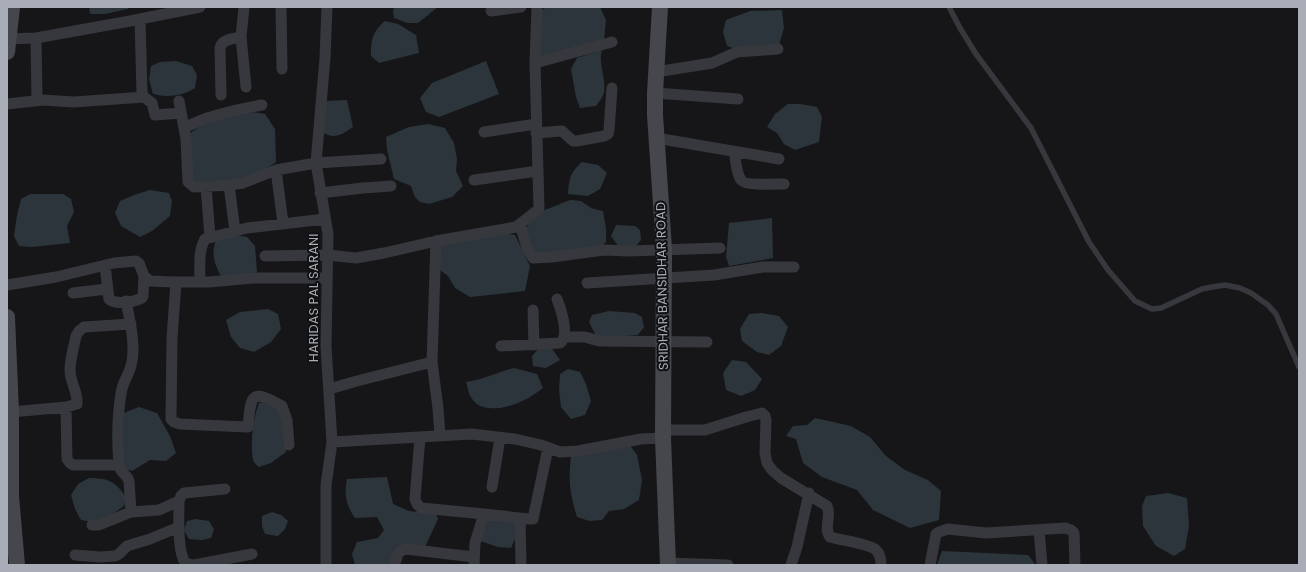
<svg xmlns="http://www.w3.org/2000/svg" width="1306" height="572" font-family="Poppins,sans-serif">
<rect width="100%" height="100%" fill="#161618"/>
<path fill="#2c353c" d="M89 7H128V9L105 14H90Z
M394 7H438L418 23H407L394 18 393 11Z
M547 7H600L606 20 604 40 548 57 540 56V11Z
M782 10 784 28 779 45 739 50 727 46 723 32 726 20 750 11Z
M385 21 398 24 416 35 419 53 379 63 371 56C371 40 372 32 385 21Z
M602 50C598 62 606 78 604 92 603 97 599 102 596 106L580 108 576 97 571 69 577 58Z
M176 61 192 66 197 75 195 88C183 96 167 98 153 94L149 79 151 66 160 62Z
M486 61 499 94 439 117 426 112 420 98 432 83Z
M347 100 353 127C342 135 334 140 322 132L325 101Z
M788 104H800L817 107 822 117 819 142 795 150 784 144 777 133 767 127 775 114Z
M252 112 265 114 275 129 276 162 260 173 232 181 193 183 190 133C209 120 230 115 252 112Z
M428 124 445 128 454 143 457 159 456 171 463 186 452 197 429 204 420 202 415 197 411 186 394 179 387 150 386 137 409 127Z
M582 162 598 165 607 173 600 189 588 196 568 194C569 180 570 172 582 162Z
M150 190 169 193 172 201 170 216 152 231 140 237 121 226 115 213 120 201 134 195Z
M30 194H63L71 199 74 212 67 226 70 243 32 247 19 246 14 236 17 215 21 199Z
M570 200 581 201 591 208 603 211 606 228V242L598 249 538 254 531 248 526 229 530 221 545 210Z
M772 218 773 258 729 266 726 257 729 223Z
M616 225 635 226 640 230 641 240 635 247H619L611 236Z
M505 233 515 235 530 266 525 291 470 297 455 288 448 276 440 270 441 245Z
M234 235 247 237 255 246 257 272 247 275 221 276C214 264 211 253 216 240Z
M268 309 278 314 281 329 271 342 254 352 240 348 231 337 226 320 240 312Z
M609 311 635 313 642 317 644 327 638 335 609 337 596 336 589 322 592 315Z
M762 313 779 316 788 327 781 346 769 355 757 352 742 341 740 329 749 314Z
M550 346 560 360 546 368 533 366 532 356 539 348Z
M732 360 746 362 762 379 755 390 741 396 726 390 723 373Z
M514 368 537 374 543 388C539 391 535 394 530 397 516 406 481 417 471 397 468 393 468 387 466 382 483 380 498 372 514 368Z
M568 369 580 372 586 384 591 401 585 415 571 419 561 407 559 390 560 374Z
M268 401 279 411 284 426 286 452 271 463 259 467C257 465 254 463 253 460 250 443 253 419 259 403Z
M139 407 157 413 170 436 176 453 166 461 150 460 132 471 123 468 120 456 124 413Z
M815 418 851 426 870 437 886 456 905 470 928 480 941 491 939 520 910 528 873 510 857 490 822 477 803 463 796 439 786 436 793 426 807 425Z
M629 444 637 455 642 480 639 500 624 509 609 511 602 520 589 521 577 517C570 495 568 480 571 456Z
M387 477 393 504 409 511 436 514 438 519 425 547H396L389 565H355L352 554 357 542 378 538 384 530 377 517 355 518C346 505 344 495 347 479Z
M89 478C108 478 115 481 126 497L124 506 110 516 93 522 81 520 75 509 71 495 78 484Z
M1168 493 1187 498 1189 526 1185 549 1174 556 1156 546 1143 526 1142 506 1146 496Z
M272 512 281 515 288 521 285 529 278 536 265 534 262 526V516Z
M486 518 505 520 516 523 517 534 511 548 498 547 480 541Z
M196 519 209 521 214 529 211 538 202 540 189 539 184 530 187 521Z
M942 551 1028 555 1036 565H937Z"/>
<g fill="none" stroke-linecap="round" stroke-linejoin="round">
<path stroke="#37383d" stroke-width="5.5" d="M949 7 960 28 976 54 1031 128 1089 242 1108 270 1135 301 1152 309 1161 308 1202 289 1212 287 1225 285 1240 288 1251 293 1268 305 1276 314 1299 367"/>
<path stroke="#37383d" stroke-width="11" d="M281 7 282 69
M491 11 521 7
M140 19 142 93 144 97 152 103 155 115 181 113
M241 37 246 87
M36 38 37 100
M7 39 36 38 130 21 200 7
M535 63 612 42
M656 72 712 63 737 52 778 49
M655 93 738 99
M221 95 220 48C222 39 233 39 241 37L244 7
M179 101 186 139 188 182 194 187 230 185 243 183 276 170 316 163 381 159
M7 104 43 100 74 102 144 97
M184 127C192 125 199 121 207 118 227 112 243 108 262 105
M484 132 536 124
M536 133 562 131 573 141H577L604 136 608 134 609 130 612 88
M656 138 779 159
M734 152C736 160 736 173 741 180 745 186 776 184 784 184
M276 170 283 223
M474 180 538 171
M229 185 235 231
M206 186 210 237
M320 193 363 188 391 186
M520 224 527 248 533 258 552 257 604 250 629 251 720 248
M436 241 432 362 438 408 440 436
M265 256 328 255 356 258 384 253 436 241 516 227 539 209 535 63 537 7
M105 265 109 299C115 305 134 302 142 298L143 296 144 276
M176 282 172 338 171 419 174 422 180 424 248 427C251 395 250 388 282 406L287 420 289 445
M200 282C200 268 198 251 205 239L247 228 325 219
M587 283 714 275 763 267H794
M7 285 56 277 114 263 136 261 139 263 144 276 150 281 173 282H209L253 278H327
M73 293 107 289
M533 310 534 345
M565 337H585L599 341 707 342
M501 346 560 343C570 336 561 309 557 299
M329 389 357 381 432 362
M66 407 67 459 70 463 73 465H119
M11 412 66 407 77 404C78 392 70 382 70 370 70 359 74 347 76 336L79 331 84 327 131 324
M663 430H705L746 417 762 413 765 416 766 420 765 453 767 463 772 470 781 478 827 506C832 516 823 528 830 537 840 540 870 544 876 550 880 554 881 560 881 565
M420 437 415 499 417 504 421 508 484 514
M332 442 472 434 515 439 541 445 560 452 578 451 641 439 663 438
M492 487 500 438
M179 501 181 496 184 493 225 489
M131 512 159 510 179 501C179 517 177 549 185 563L193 565
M520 518 521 565
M92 525H99L131 512 129 481C127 474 120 473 119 465 117 441 117 418 121 394 122 383 127 378 130 369 137 350 130 321 126 301
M1039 530 1042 565
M75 555 100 557 115 556 119 554 127 546 150 539 179 527
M668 563 728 565
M194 565 252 554
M326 565V485L332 442 326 346 328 234 316 163 325 58 327 7
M394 565 399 552 406 549 474 557
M474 565 475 543 484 514 529 519H533L548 448
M791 565 797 547 809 493
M930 565 936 534 939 532 948 529 986 533 1065 528 1071 530 1074 533 1075 565"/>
<path stroke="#45474d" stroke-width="16" d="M660 7 655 93V115L664 249 663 438 668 565
M7 52 12 7
M7 317 11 412V496L17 565"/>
</g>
<g text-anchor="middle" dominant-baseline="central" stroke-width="4" stroke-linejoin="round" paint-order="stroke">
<g font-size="13" fill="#a8adb8" stroke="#111113">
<text transform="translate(662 286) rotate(-91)">SRIDHAR BANSIDHAR ROAD</text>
<text transform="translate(313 298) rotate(-90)">HARIDAS PAL SARANI</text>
</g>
</g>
<rect width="1306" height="572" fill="none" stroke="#a8adb8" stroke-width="16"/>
</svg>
